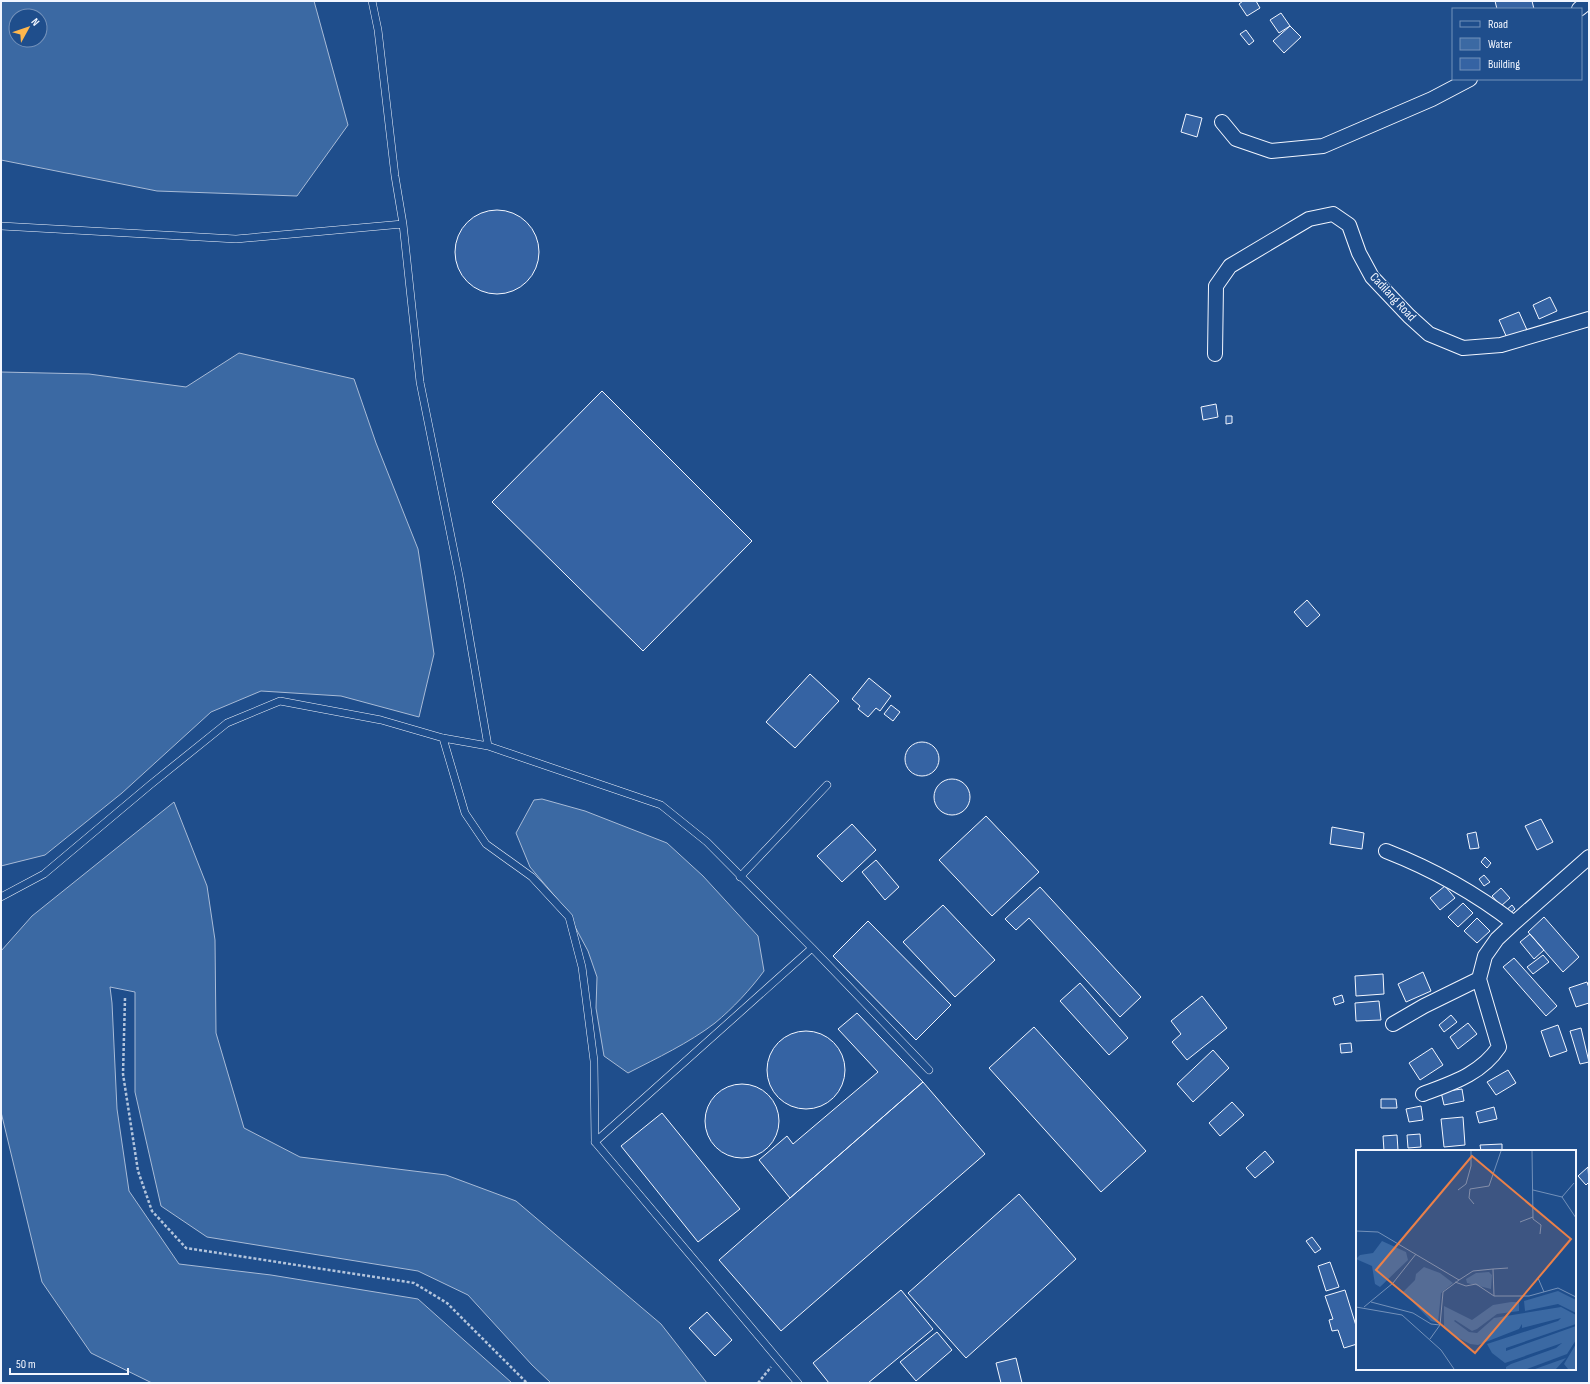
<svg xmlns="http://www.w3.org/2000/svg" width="1590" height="1384" font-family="'Sofia Sans Condensed',sans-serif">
<rect width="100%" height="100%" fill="#1f4e8c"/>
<path fill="#3b69a3" stroke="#a8bbd7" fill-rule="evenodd" d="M1 1H314L348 125 297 196 157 191 1 160ZM16 16H40V40H16Z
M239 353 354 379 376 443 418 549 434 654 419 717 341 696 261 691 211 712 122 793 45 855 1 866V372L89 374 186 387Z
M542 799 585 811 667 843 703 876 758 936 764 971C750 990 733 1008 715 1023 689 1043 657 1058 628 1073L604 1056 596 1008 597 977 588 951 565 908 530 867 516 833 534 800Z
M174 802 207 886 215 940 216 1033 244 1128 300 1157 446 1175 516 1201 661 1324 707 1383H551L532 1365 468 1295 418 1271 207 1237 161 1206 135 1092V992L110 987 112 1003 117 1109 129 1191 179 1264 271 1275 418 1299 512 1383H152L91 1353 42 1282 1 1112V951L32 916Z"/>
<path fill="#3563a3" stroke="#f2f6ff" d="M1243 1H1256L1260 8 1247 16 1239 4Z
M1495 1H1532L1534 9H1497Z
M1281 13 1290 26 1279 33 1270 20Z
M1290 26 1301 37 1284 53 1273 41Z
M1246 30 1254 41 1249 45 1240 34Z
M1186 114 1202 118 1197 137 1181 132Z
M455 252a42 42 0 1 1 84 0a42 42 0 1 1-84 0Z
M1550 297 1557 311 1539 319 1533 305Z
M1519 312 1527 330 1507 338 1499 320Z
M602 391 752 541 643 651 492 502Z
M1216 404 1218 417 1203 420 1201 407Z
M1226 416H1232V423L1226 424Z
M1307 600 1320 615 1307 627 1294 612Z
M810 674 839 701 795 748 766 722Z
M869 678 891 696 880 711 876 708 868 717 858 709 860 706 852 699Z
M891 705 900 712 893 721 884 714Z
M905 759a17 17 0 1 1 34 0a17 17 0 1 1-34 0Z
M934 797a18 18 0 1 1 36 0a18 18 0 1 1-36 0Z
M986 816 1039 872 992 916 939 860Z
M1541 819 1553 842 1537 850 1525 826Z
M852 824 876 850 842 882 817 856Z
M1332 827 1364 833 1362 849 1330 844Z
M1476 832 1479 848 1470 849 1467 834Z
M1485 857 1491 863 1487 868 1481 862Z
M876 860 899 887 885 900 862 872Z
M1484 875 1490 882 1484 886 1479 879Z
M1445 886 1455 898 1440 910 1430 898Z
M1040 887 1141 997 1120 1017 1029 918 1016 930 1005 919Z
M1501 888 1510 898 1501 906 1492 896Z
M1463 903 1473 913 1458 927 1448 917Z
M943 905 995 960 955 997 903 942Z
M1512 905 1515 909 1507 916 1504 912Z
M1544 917 1579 957 1563 972 1528 932Z
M1477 918 1490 931 1477 943 1464 931Z
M868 921 951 1005 916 1040 833 956Z
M1530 934 1544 950 1534 959 1520 942Z
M1543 955 1549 962 1533 974 1527 967Z
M1514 958 1557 1006 1546 1016 1503 967Z
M1423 972 1431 991 1406 1002 1398 984Z
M1383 974 1384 994 1356 996 1355 976Z
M1587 982 1589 988V1003L1576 1007 1569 988Z
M1080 983 1128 1038 1109 1055 1060 1001Z
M1342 995 1344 1002 1335 1005 1333 998Z
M1202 996 1227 1028 1187 1060 1172 1042 1181 1034 1171 1021Z
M1379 1001 1381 1020 1356 1021 1355 1003Z
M857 1013 923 1082 790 1198 759 1160 787 1136 793 1144 878 1072 838 1029Z
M1451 1015 1457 1022 1444 1032 1439 1025Z
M1468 1023 1477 1034 1458 1049 1450 1037Z
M1558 1025 1567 1051 1550 1057 1541 1031Z
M1034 1027 1146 1151 1101 1192 989 1068Z
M1581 1028 1589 1062 1580 1064 1570 1031Z
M767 1070a39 39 0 1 1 78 0a39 39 0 1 1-78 0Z
M1351 1043 1352 1052 1341 1053 1340 1044Z
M1432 1048 1443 1065 1420 1080 1409 1063Z
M1213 1050 1229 1068 1193 1102 1177 1084Z
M1508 1070 1516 1083 1496 1095 1487 1082Z
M923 1082 985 1154 781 1331 719 1260Z
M705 1121a37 37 0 1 1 74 0a37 37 0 1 1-74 0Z
M1462 1089 1464 1101 1444 1105 1441 1092Z
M1381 1099H1396L1397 1108H1381Z
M1232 1102 1244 1115 1220 1136 1209 1123Z
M1421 1106 1423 1120 1409 1122 1406 1109Z
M1494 1107 1497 1119 1479 1123 1476 1112Z
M662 1113 740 1209 698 1242 621 1146Z
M1463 1117 1465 1145 1444 1147 1441 1119Z
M1420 1134 1421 1147 1408 1148 1407 1135Z
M1397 1135 1398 1150 1384 1151 1383 1136Z
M1502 1144V1151H1481L1480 1145Z
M1265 1151 1274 1162 1255 1178 1246 1168Z
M1588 1167 1589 1182 1586 1185 1578 1176Z
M1019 1194 1076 1259 966 1358 908 1293Z
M1312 1237 1321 1249 1315 1253 1306 1241Z
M1330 1262 1339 1287 1326 1291 1318 1266Z
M901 1290 933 1329 868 1383H829L813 1363Z
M1345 1290 1357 1329V1344L1344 1348 1338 1330 1332 1331 1329 1320 1333 1319 1325 1296Z
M707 1312 732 1340 715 1356 689 1328Z
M937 1332 952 1350 916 1381 900 1362Z
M1016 1358 1022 1383H1001L996 1363Z"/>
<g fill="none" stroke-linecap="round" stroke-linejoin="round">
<g stroke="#f2f6ff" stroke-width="8">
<path id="service" d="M372 1 378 30 395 176 403 224 420 382 459 576 488 746 661 805 707 842 812 948 595 1142 798 1383
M1 226 236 239 403 224
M443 738 465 813 486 844 532 877 569 917 582 967 594 1061 595 1142
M740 877 827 785
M1 897 44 874 150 785 227 723 280 701 381 720 443 738 488 746
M812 948 929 1070"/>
</g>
<g stroke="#f2f6ff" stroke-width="16">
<path id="minor" d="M1579 9 1589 1
M1222 122 1236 139 1271 151 1323 146 1432 99 1470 79
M1215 354 1216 286 1230 266 1309 219 1333 214 1349 225 1359 253 1372 277 1409 316 1429 334 1463 348 1501 345 1589 319
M1386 851C1432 869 1474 892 1514 923
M1393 1024 1424 1006 1479 979
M1423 1094C1452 1083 1481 1074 1499 1047L1479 979 1485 956 1497 939 1514 923 1589 857"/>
</g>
<path stroke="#b3c4dc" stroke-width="2.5" stroke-dasharray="3 2" stroke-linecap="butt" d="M125 998 123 1074 138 1171 152 1211 186 1248 414 1283 447 1303 527 1383
M758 1383 771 1367"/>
<use href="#service" stroke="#1f4e8c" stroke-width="7"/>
<use href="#minor" stroke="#1f4e8c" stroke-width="14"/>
</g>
<g text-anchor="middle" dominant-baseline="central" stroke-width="3" stroke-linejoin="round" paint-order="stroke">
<g font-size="13" fill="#f2f6ff" stroke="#1f4e8c">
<text transform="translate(1393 297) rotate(47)">Cadilang Road</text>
</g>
</g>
<g transform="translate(1356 1150)">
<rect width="220" height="220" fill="#1f4e8c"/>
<path d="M26 91 50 102 52 110 24 137 19 134 16 116 0 109 4 105 17 103ZM68 117 84 123 97 133 85 143 82 173 75 171 47 142 59 130 60 124ZM133 122 136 125 135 139 111 133 110 129 120 123ZM202 141 220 150V163L202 154 169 161 168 151ZM155 152H163V161L141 164 121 179 116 181 99 170 98 171 113 182 121 183 138 168 205 157 220 165V174L150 198V201L220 176V190L211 204 171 219H150V217L155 214 200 198 206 193 149 213 136 203 131 194 202 171 205 168 166 178V174L163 179 122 195 114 194 97 185 88 178V156L116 170 137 155ZM220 194V219H212L208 214ZM210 208 200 219H179Z" fill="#3b69a3"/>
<path fill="none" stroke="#7391ba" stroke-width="1" d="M176 1 177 69 185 75 184 84M102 40 110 34 115 16V1M177 40 206 47 220 68M206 47 218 33M118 54 113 48 114 39 133 36 145 1M164 72 177 67M0 81 22 82 103 130 117 121 137 119 138 146H173L202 138 220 147M137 119 152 118M182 128 188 142M99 132 110 136 120 134 138 146M15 152 57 163 75 174 84 175M0 157 46 165 85 200 98 219M8 157 37 133 60 104M74 189 84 175 87 142 103 130"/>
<path fill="#ea8049" fill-opacity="0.15" stroke="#ea8049" stroke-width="2" d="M116 6 215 89 119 203 20 120Z"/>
<rect width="220" height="220" fill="none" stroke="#f2f6ff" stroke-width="2"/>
</g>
<rect width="1590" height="1384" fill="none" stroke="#f2f6ff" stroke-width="4"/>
<rect x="1452" y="8" width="130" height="72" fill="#1f4e8c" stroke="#7391ba"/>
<rect x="1460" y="21" width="20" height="6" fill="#1f4e8c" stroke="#7391ba"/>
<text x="1488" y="28" font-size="12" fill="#f2f6ff">Road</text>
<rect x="1460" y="38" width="20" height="12" fill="#3b69a3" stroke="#7391ba"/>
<text x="1488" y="48" font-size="12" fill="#f2f6ff">Water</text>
<rect x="1460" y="58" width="20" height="12" fill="#3563a3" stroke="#7391ba"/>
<text x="1488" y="68" font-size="12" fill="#f2f6ff">Building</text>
<g transform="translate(28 28) rotate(50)"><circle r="19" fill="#1f4e8c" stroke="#7391ba"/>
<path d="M0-3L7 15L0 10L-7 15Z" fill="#ffb74d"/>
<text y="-6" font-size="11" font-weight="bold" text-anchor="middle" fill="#f2f6ff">N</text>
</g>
<path d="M10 1368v6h118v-6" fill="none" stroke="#f2f6ff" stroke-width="2"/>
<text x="16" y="1368" font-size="12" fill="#f2f6ff" stroke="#1f4e8c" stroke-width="3" paint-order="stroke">50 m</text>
</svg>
